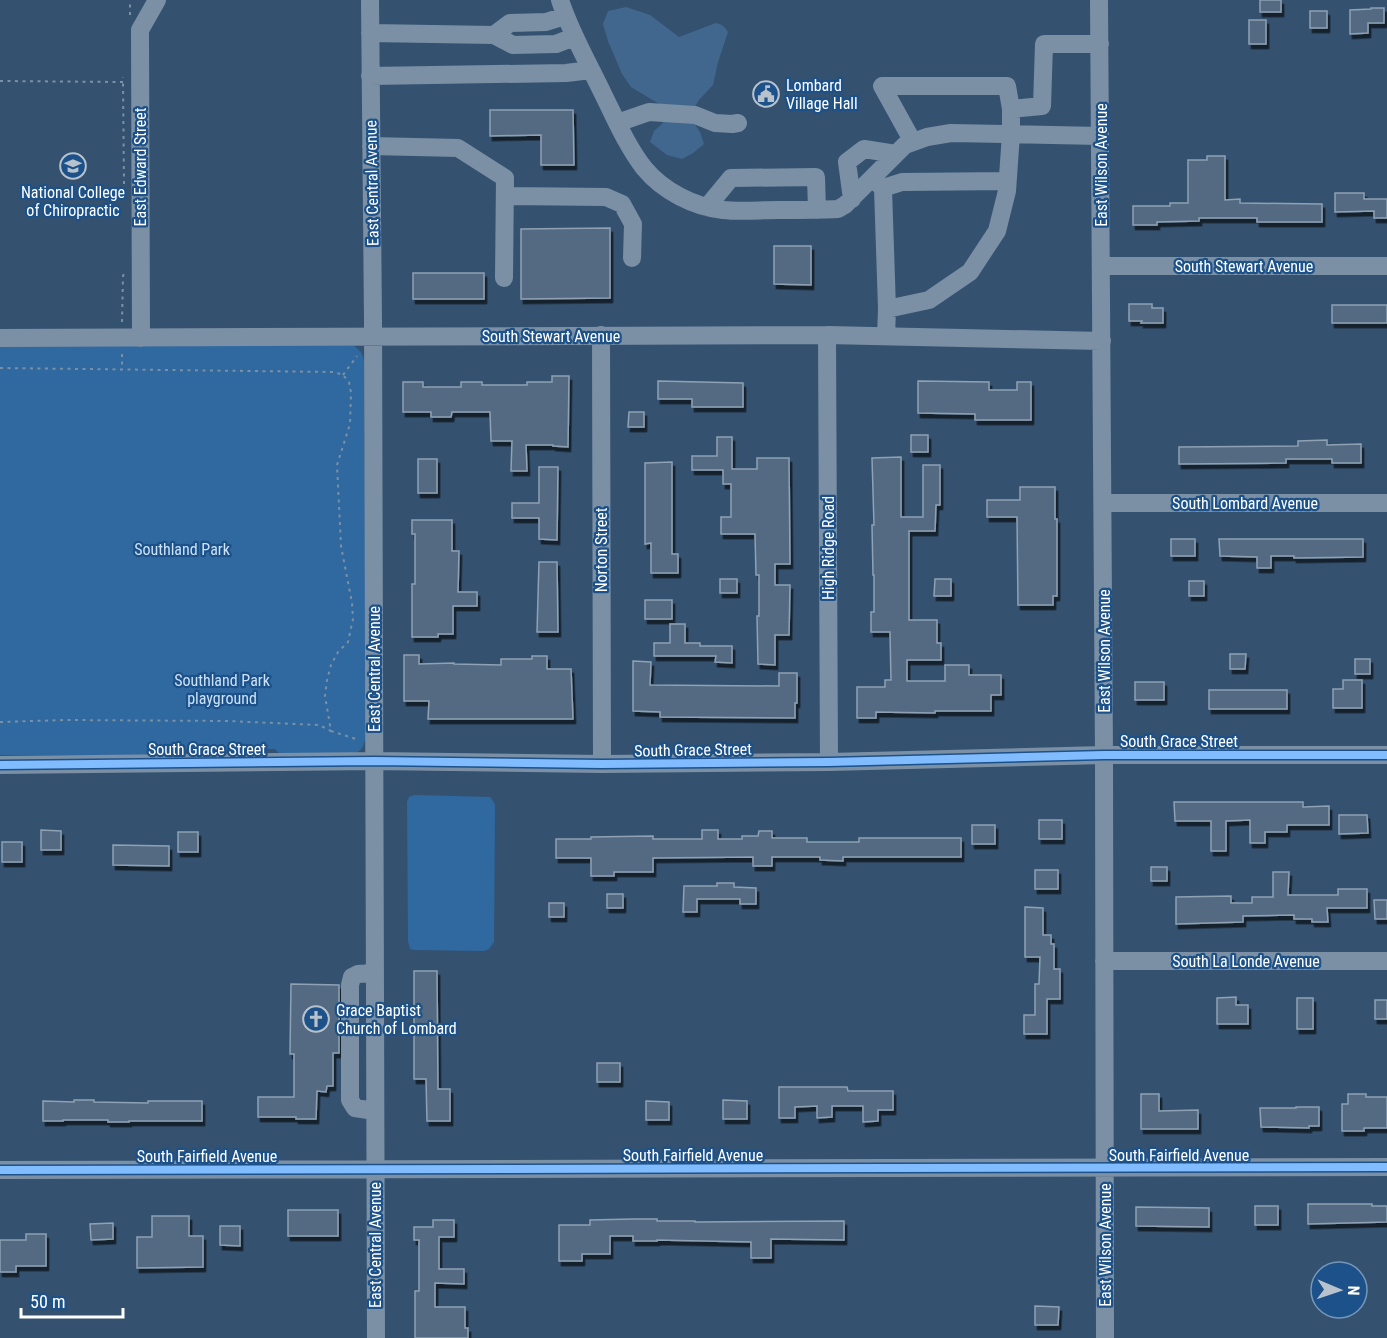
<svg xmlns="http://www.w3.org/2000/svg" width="1387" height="1338" font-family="'Roboto Condensed',sans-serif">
<defs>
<filter id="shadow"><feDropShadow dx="2.5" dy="4.5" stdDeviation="0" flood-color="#0009"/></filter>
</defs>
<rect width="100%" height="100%" fill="#345270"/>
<path fill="#3068a0" d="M0 346H354C361 351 363 354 364 362L366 736C364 745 363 749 356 753L280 754 275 749H228L225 754 214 755 208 750 161 749 156 755H0Z
M414 795 490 797 495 804 494 942 489 949 484 951 415 950 410 949 408 941 407 802 409 797Z"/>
<path fill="#41678e" d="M626 7 650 15 679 37 716 23C722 24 725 27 728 32L718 62 713 85 699 100 689 116 700 132 704 144 693 153 682 159 667 155 650 142 654 131 663 123 661 105 631 87 622 74 608 41 603 24 608 11Z"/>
<path fill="#526a82" stroke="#8fa1b3" stroke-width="1.5" filter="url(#shadow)" d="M1260 0H1281V12H1260Z
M1371 8H1384V23H1368V33L1350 34V10L1371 9Z
M1310 11H1327V28H1310Z
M1249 20H1266V44H1249Z
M490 110H573L574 165H541V135L490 136Z
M1207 156H1225V200L1240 199V203L1322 204V222H1257V218H1199V221L1157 222V225H1133V206H1170V203H1188V160H1207Z
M1335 193H1364V199H1387V218H1374V211L1335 212Z
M610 228V298L521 299V229Z
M774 246H811V285L774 284Z
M413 273H484V299H413Z
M1129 304H1152V308H1163V323H1141L1142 321H1129Z
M1332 305H1387V323H1332Z
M552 376H569L568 447 553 446V445H526L527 471H511L512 441H491L490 412H452L451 417H431V412H403V382H423V387H461V382H482V385H527V382H552Z
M658 381 743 383V407H692V399H658Z
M918 381 989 382V390H1017V382H1031V420H975V414L918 413Z
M629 412H644V427H628Z
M911 435H928V452H911Z
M717 437H732V469H757V458H789L790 564H775V585H790L789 635H775V665L758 664 757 616H759V575H756L755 534H721V517H731V484H723V470H692V456H717Z
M1327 440V445L1361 444V463H1332V459H1286V463L1179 464V447L1298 446V441Z
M901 457V517H923V465H940V505H936L935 531H909V620H937V643H941V660H907V681H945V665H969V675H1001V695H991V711H935V713L876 712V718H857V687H885V680H891L890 632H871V612H874V575H873L872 525H874L872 458Z
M418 459H437V493H418Z
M672 462V554H678V573H651V543L645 544V463Z
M539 467H558L557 540 539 539V518H512V503H539Z
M1020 487H1055V519H1057V596H1053V605H1018L1017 517H987V500H1020Z
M412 520H452V551H459L458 592H477V606H453V634H438V637H412V584H415V534H412Z
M1171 539H1195V556H1171Z
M1219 539H1363V557L1294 558V556H1271V568H1257V557L1220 556Z
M539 562H557L558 632H537Z
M720 579H737V593H720Z
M935 579H951V596H934Z
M1189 581H1204V596H1189Z
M645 600H672V619H645Z
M670 624H685V643H700V646H732V663L715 662 716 656H654V643H670Z
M1230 654H1246L1245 669H1230Z
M404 655H419V664L454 663V664L501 665V659H532V656H547V669H571L573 719H428L429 701H404Z
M1355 659H1370V674H1355Z
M633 661 651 662 650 685 779 686V673H797V703H795V718L660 717V712L633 711Z
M1343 680H1362V708H1333V689H1343Z
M1135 682H1164V700H1135Z
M1209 690H1287V709H1209Z
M1174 802H1303V807L1329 806V825H1287V832H1265V843H1250V820L1226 821V851H1211V821H1175Z
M1339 815H1367L1368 833 1339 834Z
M1039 820H1062V839H1039Z
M972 825H995V844H972Z
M41 830 61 831V850H41Z
M702 830H718V839H742V836H758L759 831H772V838H807V842H859V838H961V857H843V861L820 860V857H772V866H753V857L653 858V872H614V876H591V858H556V839H591V837L653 836V839H702Z
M178 832H198V852H178Z
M2 842H22V862H2Z
M113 845 169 846V866L113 865Z
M1151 867H1167V881H1151Z
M1035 870H1058V889H1035Z
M1273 872H1289L1288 895H1338V889H1367V908H1327L1328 922H1312V919H1294V915L1243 916V922L1176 924V897L1231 896V903H1252V897H1273Z
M717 883H734V887L756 888V904H740V899H697V912H683L684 886H717Z
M607 894H623V908H607Z
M1374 900H1387V919H1375Z
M549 903H564V917H549Z
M1025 907 1043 908V935H1051V944H1054V969H1060V999H1047V1034H1024V1015H1035V984H1039L1040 957H1025Z
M414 971H437L438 1089H450V1121H427L426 1079H414Z
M291 984 339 985V1053H333V1086H327L326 1092 317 1091 316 1119H296V1117H258V1097H294V1054H290Z
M1236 997V1005H1248V1024H1217V998Z
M1297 998H1313V1029H1297Z
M1375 1000H1387V1019H1375Z
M597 1063H620V1082H597Z
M779 1087H847L848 1091H893V1110H878V1121L863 1122V1106H832V1117L817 1118V1106L795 1107V1118H779Z
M1141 1094H1159V1111L1198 1110V1129H1141Z
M1348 1094H1366V1097H1387V1128H1364V1131H1342V1104H1348Z
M74 1100H94V1102L148 1103V1101H202V1121H129V1122H108V1120H63V1121H43V1101L74 1102Z
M723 1100 747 1101V1119H723Z
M646 1101 669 1102V1120H646Z
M1296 1107H1319V1126H1309V1128L1261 1127 1260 1108H1296Z
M1308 1204H1372V1206H1387V1222L1308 1224Z
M1255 1206H1278V1225H1255Z
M1136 1207 1209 1208V1227L1136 1226Z
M288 1210H338V1236H288Z
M152 1216H189V1236H203V1267L137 1268V1237H152Z
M633 1219H657V1221H695V1222L844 1221V1240L771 1239V1258H751V1242L657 1240V1241H633V1236H610V1254H582V1261H559V1225H590V1220Z
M433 1220H454V1237H439V1269H464V1284L435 1283V1307H465V1328H468V1338H415V1291H419V1240H414V1227H433Z
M113 1223V1239L91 1240 90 1224Z
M220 1226H240V1246L220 1245Z
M26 1234H46V1266H16V1272H0V1240H26Z
M1035 1306 1059 1307 1058 1325H1035Z"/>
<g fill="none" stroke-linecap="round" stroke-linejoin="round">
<path stroke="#7b90a5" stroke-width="2" stroke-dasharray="3 4.5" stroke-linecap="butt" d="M130 15V0
M0 81 123 82V77
M124 184 123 82H126
M122 322 123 276 124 274
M122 354V370
M0 368 334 372 343 375 349 382 351 393 350 424 337 465 341 546 352 603 353 619 348 642 338 652 331 665 327 680 325 696 331 731 359 740
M343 375 357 356
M0 722 66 720 227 721 319 725 331 731"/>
<path stroke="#7b90a5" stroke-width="18" d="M370 0 373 320 376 1338
M560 0C571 34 589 64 604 96 616 120 627 146 644 168 663 191 694 207 723 210 741 212 760 210 778 210 798 210 818 210 838 209L845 205 905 145 927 137 951 133 1100 136
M1099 0 1104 755 1105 1338
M370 33 494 35 513 45 556 44 574 37
M494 35 510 23 546 22 565 16
M370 76 566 73 591 70
M617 123 649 112 695 115 715 123 732 124 738 123
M913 142 882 86H1007L1011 109
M371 146 458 148 505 178 504 278
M872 178 883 188 887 309
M883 188 902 182 1007 181
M505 196 606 197 622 204 633 224 632 258
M852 199 847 162 864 149 896 154
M707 207 731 178 816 177 817 210
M1101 266H1387
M601 335 602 764
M827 335 829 762
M886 336 887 309 929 300 970 272 997 231 1007 191 1011 134V109L1042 106 1044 44H1100
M0 338 827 335 1102 341
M141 338 140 30 157 0
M1103 503H1387
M0 765 374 761 602 764 829 762 1104 755H1387
M1104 961H1387
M374 973 358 974 352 977 350 985V1100L355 1108 375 1111
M0 1170 1387 1167"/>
<g stroke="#1c5189" stroke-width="11">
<path id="cycleway" d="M0 765 374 761 602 764 829 762 1104 755H1387
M0 1170 1387 1167"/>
</g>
<use href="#cycleway" stroke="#80bcff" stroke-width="8"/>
</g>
<defs>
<g id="civic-ring" transform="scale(1.35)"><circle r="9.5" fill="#1c5189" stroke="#b8c2cd" stroke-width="1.5"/><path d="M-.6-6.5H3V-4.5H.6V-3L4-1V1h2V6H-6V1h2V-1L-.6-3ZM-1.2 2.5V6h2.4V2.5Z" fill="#b8c2cd"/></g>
<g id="school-ring" transform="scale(1.35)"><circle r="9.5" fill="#1c5189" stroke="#b8c2cd" stroke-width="1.5"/><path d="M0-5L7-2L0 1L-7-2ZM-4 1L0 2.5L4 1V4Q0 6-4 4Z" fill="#b8c2cd"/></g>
<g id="church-ring" transform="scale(1.35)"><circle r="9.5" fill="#1c5189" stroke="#b8c2cd" stroke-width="1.5"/><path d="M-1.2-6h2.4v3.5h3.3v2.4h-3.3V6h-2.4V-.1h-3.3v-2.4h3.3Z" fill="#b8c2cd"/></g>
</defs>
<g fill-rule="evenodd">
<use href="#civic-ring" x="766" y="94"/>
<use href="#school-ring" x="73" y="166"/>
<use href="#church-ring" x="316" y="1019"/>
</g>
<g text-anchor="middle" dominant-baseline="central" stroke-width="4.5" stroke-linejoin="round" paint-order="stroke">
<g font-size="16" fill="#fff" stroke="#1c5189" text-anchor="start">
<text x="786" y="85">Lombard<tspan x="786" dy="18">Village Hall</tspan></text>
<text x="73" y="192" text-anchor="middle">National College<tspan x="73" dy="18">of Chiropractic</tspan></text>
<text x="336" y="1010">Grace Baptist<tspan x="336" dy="18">Church of Lombard</tspan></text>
</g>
<g font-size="16" fill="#fff" stroke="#1c5189">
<text transform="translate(1101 165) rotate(-90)">East Wilson Avenue</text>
<text transform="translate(140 167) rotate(-90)">East Edward Street</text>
<text transform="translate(372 183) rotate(-91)">East Central Avenue</text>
<text x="1244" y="266">South Stewart Avenue</text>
<text x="551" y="336">South Stewart Avenue</text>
<text x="1245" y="503">South Lombard Avenue</text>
<text transform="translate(828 548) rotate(-90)">High Ridge Road</text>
<text transform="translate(601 550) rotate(-90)">Norton Street</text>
<text transform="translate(1104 651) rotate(-90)">East Wilson Avenue</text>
<text transform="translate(374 669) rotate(-90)">East Central Avenue</text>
<text x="1179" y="741">South Grace Street</text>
<text x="207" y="749">South Grace Street</text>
<text transform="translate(693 750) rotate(-1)">South Grace Street</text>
<text x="1246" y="961">South La Londe Avenue</text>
<text x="693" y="1155">South Fairfield Avenue</text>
<text x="1179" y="1155">South Fairfield Avenue</text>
<text x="207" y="1156">South Fairfield Avenue</text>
<text transform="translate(375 1245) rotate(-90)">East Central Avenue</text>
<text transform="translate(1105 1245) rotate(-90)">East Wilson Avenue</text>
</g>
<g font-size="16" fill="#cbe2f9" stroke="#1c5189">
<text x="182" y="549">Southland Park</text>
<text x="222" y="680">Southland Park<tspan x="222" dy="18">playground</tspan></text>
</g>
</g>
<g transform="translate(1339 1290) rotate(92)"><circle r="28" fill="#1c5189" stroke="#7797b8" stroke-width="1.5"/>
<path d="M0-4.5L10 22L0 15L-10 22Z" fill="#b8c2cd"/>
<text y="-9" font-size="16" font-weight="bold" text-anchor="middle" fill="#ffffff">N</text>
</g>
<path d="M21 1308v9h102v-9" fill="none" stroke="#ffffff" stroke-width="3"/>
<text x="30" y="1308" font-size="18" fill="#ffffff" stroke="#1c5189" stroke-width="4.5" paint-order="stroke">50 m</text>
</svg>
